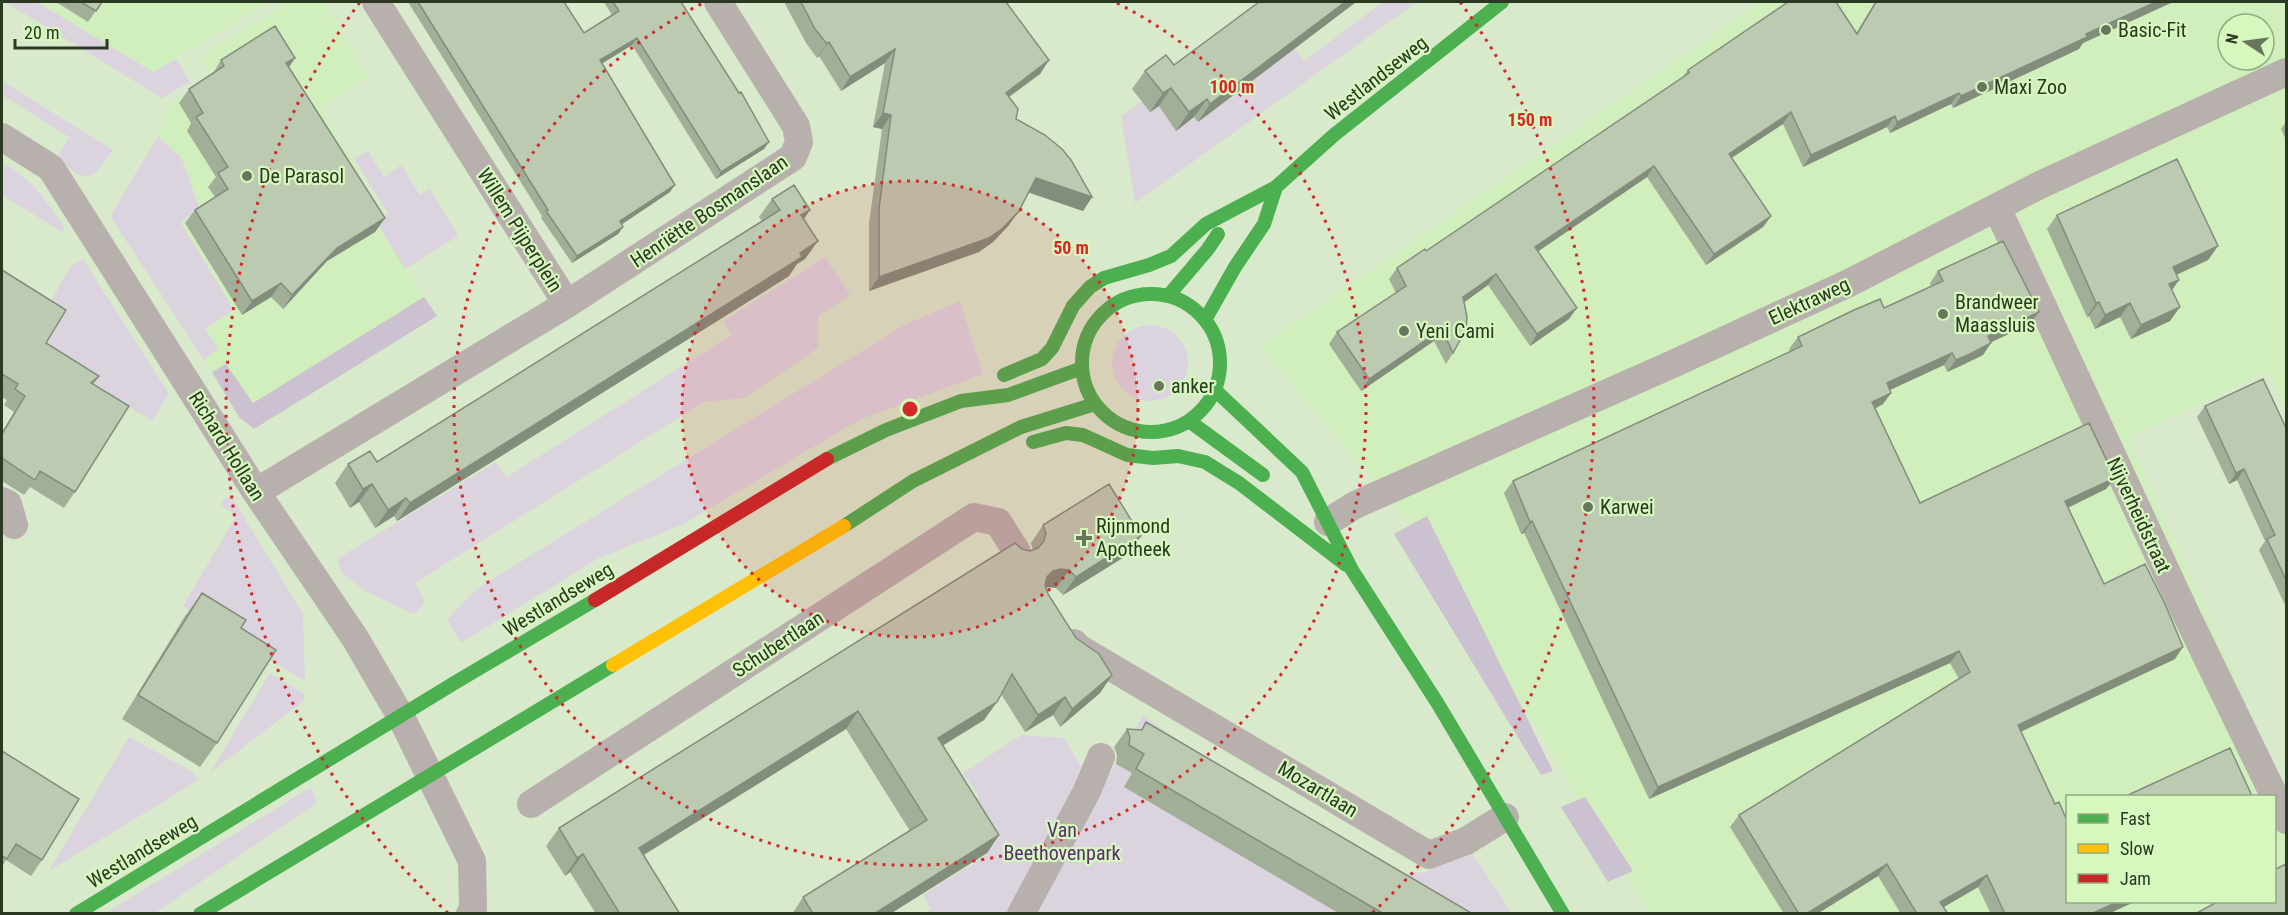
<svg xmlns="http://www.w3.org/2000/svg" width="2288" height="915" font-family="'Roboto Condensed',sans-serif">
<rect width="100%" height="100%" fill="#d8eacb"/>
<path fill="#d1eebd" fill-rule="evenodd" d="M37 2H268L153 72Z
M289 2H324L368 77 320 107 385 217 377 222 437 316 254 429 239 417 212 372 110 216 158 136 173 103 201 84 209 69 202 56Z
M1761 2H2286V411L2268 371 2128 438 2286 790V913H1650L1414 527 1260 347ZM2228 24H2264V60H2228ZM2068 796H2274V902H2068Z"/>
<path fill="#dbd4df" d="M5 2H37L153 72 176 59 190 82 162 98Z
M1383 2H1417L1135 203 1121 116 1142 101 1159 106 1176 130C1214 103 1263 82 1291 44L1304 61Z
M2 81 113 150C91 182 85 187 58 156L69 137 2 95Z
M158 136 182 159 199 207 181 223 234 310 205 329 218 348 204 360 110 216Z
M368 151 384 177 401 165 420 195 430 189 458 236 405 269 376 222 395 210 388 214 354 158Z
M2 162C34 181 43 197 64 227L62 232 2 195Z
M825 257 850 295 818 316V348L744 398 704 402 415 583 425 603 414 614 365 591 342 573 337 559 496 462 507 477 731 335 723 321Z
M83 259 169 394 152 421 94 386 96 382 72 368 39 359 64 314 49 304 70 267Z
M960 301 983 374 859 420 682 525 597 559 461 643 447 619 478 588 906 324Z
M1112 363a38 38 0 1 1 76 0a38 38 0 1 1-76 0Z
M231 496 303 614 305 681 183 606 237 515 220 505 223 500Z
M270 673 305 694 304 701 210 773Z
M1143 715 1176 739 1227 768 1304 821 1400 874 1426 872 1469 849 1512 913 923 914 931 908 923 895 988 854 981 842 968 803 979 796 963 773 1021 735 1064 738 1084 771 1105 783Z
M129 737 191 771 199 780 49 871Z
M311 787 317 803 155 913 104 914Z"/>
<path fill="#cbc1d0" d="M424 297 437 316 254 429 239 417 212 372 226 364 253 403Z
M1427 516 1553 771 1541 775 1394 534Z
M1585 797 1633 871 1608 882 1561 807Z"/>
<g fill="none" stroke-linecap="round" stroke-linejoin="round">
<path stroke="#b7b0ac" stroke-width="28" d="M2 137 51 168 256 492 355 638 401 717 472 861 473 908 470 914
M1997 208 2185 612 2286 820
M567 304 793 157 799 142 796 126 718 2
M256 492 567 304 376 2
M2 501 8 504 14 525
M1328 522 1355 505 1675 363 1847 284 2042 184 2286 72
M1074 643 1077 647 1429 855 1466 841 1505 817
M531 804 974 517 998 522 1017 552
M1021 914 1087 791 1101 757"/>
<path stroke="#4caf50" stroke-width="14" d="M1082 363a69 69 0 1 1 138 0a69 69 0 1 1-138 0Z
M1168 296 1208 249 1218 234
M1205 320 1235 267 1264 224 1276 187
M1004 375 1042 359 1052 348 1073 306 1090 287 1104 278 1149 265 1171 256 1206 224 1276 187 1334 135 1502 2
M1215 390 1302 472 1352 570 1438 704 1563 914
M1189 421 1263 475
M1033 442 1066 433 1083 435 1127 455 1153 458 1178 456 1205 462 1239 483 1346 565
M827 459 886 430 961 401 1008 395 1082 368
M844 526 913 481 1021 427 1095 404
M76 914 456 682 595 600
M200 914 613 665"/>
<path stroke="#ffc107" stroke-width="14" d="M613 665 844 526"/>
<path stroke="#c62828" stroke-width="14" d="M595 600 827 459"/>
</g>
<path fill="#a1ae98" d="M56 2H102L88 22Z
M408 2H564L584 33 612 15 604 2H681L764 149 716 179 632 45 602 63 670 192 621 224 623 227 618 234 572 263 541 218 542 216Z
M784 2H1006L1049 60 1040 74 1009 97 1016 119 1092 197 1083 211 1029 192 1009 225 993 242 979 252 869 291V223L882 129 873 127 885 63 841 91 819 56 817 58 806 43Z
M1259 2H1356L1198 122 1194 117 1176 131 1159 106 1150 112 1132 89 1145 71 1174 65Z
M1875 2H2173L2083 43 2079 49 1953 108 1951 104 1890 133 1887 127 1803 167 1783 124 1731 158 1771 216 1763 227 1706 265 1647 177 1538 251 1569 319 1530 346 1488 285 1464 302 1453 353 1446 364 1434 341 1361 391 1329 344 1337 332 1396 293 1389 279 1397 268 1426 251 1682 78 1688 70 1857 32Z
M295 58 289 67 385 218 375 232 327 261 283 309 271 297 242 315 185 223 195 210 215 197 208 187 216 177 187 131 191 123 179 103 189 89 212 75 221 60Z
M2286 122V140L2281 129Z
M772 199 810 210 804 219 805 259 797 264 789 276 397 521 394 516 375 528 359 502 350 508 335 483 348 464 377 462 762 221 759 217Z
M2057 215 2218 246 2208 260 2176 275 2179 280 2172 290 2170 321 2131 339 2120 317 2095 329 2089 316 2087 317 2047 229Z
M2 270 46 343 99 376 94 384 75 492 64 508 30 487 24 495 2 481V432L14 412 4 405 7 400 2 397Z
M1938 271 2030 324 1991 342 1983 355 1961 366 1947 372 1944 365 1890 390 1891 393 1883 404 1875 409 1920 503 2115 478 2106 489 2068 508 2104 584 2175 659 2021 732 2067 902H2134L2108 914H1991L1978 887 1944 907 1948 914H1901L1878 876 1817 914H1784L1730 827 1739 815 1959 679 1950 663 1649 799 1524 533 1521 534 1504 493 1513 481 1791 352 1789 349 1798 337 1884 308 1931 286 1930 283Z
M2205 406 2286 428V607L2259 550 2265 541 2237 480 2229 484 2197 417Z
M1043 525 1129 554 1063 595 1056 588 1049 587H1046L1048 594 1076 638 1112 675 1100 693 1060 727 1053 715 1025 732 1001 694 984 720 943 745 999 835 987 853 890 914H792L803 897 910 831 846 729 644 855 680 914H596L570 872 565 876 546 846 559 828 1022 549 1030 551 1033 550 1031 543Z
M202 593 241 628 217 743 200 767 122 719 185 616Z
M1146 722 1473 914H1340L1124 787 1132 773 1116 764 1117 755 1114 747 1127 729 1141 730Z
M2 751 42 860 31 876 6 860 2 867Z"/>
<path fill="#838d7c" d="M1345 2H1356L1198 122 1210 104Z
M2156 2H2173L2083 43 2079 49 1953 108 1961 96 2086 34Z
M637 38 632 45 595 68 600 60Z
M829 42 819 56 817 58 827 44Z
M895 49 885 63 841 91 850 77Z
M295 58 286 71V63Z
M1049 60 1040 74 996 106 1006 93Z
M1171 88 1159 106 1150 112 1163 93Z
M1959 93 1951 104 1890 133 1897 122Z
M1207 99 1194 117 1176 131 1189 112Z
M1791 112 1783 124 1721 165 1729 154Z
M883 113 891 115 882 129 873 127Z
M1895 116 1887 127 1803 167 1811 155Z
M769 142 764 149 716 179 721 172Z
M1654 166 1647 177 1527 259 1535 247Z
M1036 178 1092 197 1083 211 1027 192Z
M675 185 670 192 615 229 620 221Z
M810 210 797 228 801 215Z
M1019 211 1009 225 993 242 979 252 869 291 879 277Z
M1771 216 1763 227 1706 265 1714 254Z
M385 218 375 232 327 261 283 309 292 295 337 248Z
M623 227 618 234 572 263 577 256Z
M818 241 805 259 797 264 789 276 397 521 410 503Z
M2218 246 2208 260 2163 281 2173 267Z
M1496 274 1488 285 1455 309 1463 297Z
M2179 280 2169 294V284Z
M281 283 271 297 242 315 252 301Z
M2099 302 2089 316 2087 317 2096 303Z
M2130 303 2120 317 2095 329 2105 315Z
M2180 307 2170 321 2131 339 2141 325Z
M1577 308 1569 319 1530 346 1537 334Z
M2039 312 2030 324 1979 348 1988 336Z
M1442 329 1434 341 1361 391 1369 379Z
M1991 343 1983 355 1947 372 1956 360Z
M1952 353 1944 365 1879 395 1887 383Z
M1891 393 1883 404 1863 414 1872 402Z
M2244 469 2237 480 2229 484 2236 473Z
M2115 478 2106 489 2056 513 2065 501Z
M372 484 359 502 350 508 363 489Z
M406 498 394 516 375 528 388 510Z
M1532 521 1524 533 1521 534 1530 522Z
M1141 536 1129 554 1063 595 1076 577Z
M1061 569 1069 570 1056 588 1049 587 1041 589 1047 577 1053 571Z
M2183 647 2175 659 2009 737 2018 725Z
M1959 651 1950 663 1649 799 1658 787Z
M1112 675 1100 693 1060 727 1072 709Z
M1065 697 1053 715 1025 732 1038 715Z
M997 702 984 720 926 756 938 738Z
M858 711 846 729 627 865 639 848Z
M999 835 987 853 890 914H874Z
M583 854 570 872 565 876 577 858Z
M1887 864 1878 876 1817 914H1806Z
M1987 875 1978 887 1932 914 1940 902Z
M2117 902H2134L2108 914H2091Z"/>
<path fill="#bbcab1" stroke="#838d7c" stroke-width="1.5" d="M81 2H102L96 11Z
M418 2H564L584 33 619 11 613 2H681L739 93 741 92 769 142 721 172 637 38 600 60 675 185 620 221 623 227 577 256 546 211 548 210Z
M801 2H1006L1049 60 1006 93 1018 109 1016 119 1045 135 1062 149 1071 160 1092 197 1036 178 1019 211 1003 228 989 238 879 277V209L891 115 883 113 895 49 850 77 829 42 827 44 815 29Z
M1259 2H1345L1210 104 1207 99 1189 112 1171 88 1163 93 1145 71 1166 55 1174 65Z
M1788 2H1836L1857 34 1876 2H2156L2086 34 2087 37 1961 96 1959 93 1897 122 1895 116 1811 155 1791 112 1729 154 1771 216 1714 254 1654 166 1535 247 1577 308 1537 334 1496 274 1463 297 1467 317 1466 329 1453 353 1442 329 1369 379 1337 332 1406 286 1397 268 1425 249 1426 251 1689 73 1688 70Z
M275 26 295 58 286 63 385 218 337 248 292 295 281 283 252 301 195 210 228 189 218 173 228 167 196 117 203 113 189 89 224 66 221 60Z
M2177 159 2218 246 2173 267 2179 280 2169 284 2180 307 2141 325 2130 303 2105 315 2099 302 2096 303 2057 215Z
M794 185 810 210 801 215 818 241 800 253 802 257 410 503 406 498 388 510 372 484 363 489 348 464 370 451 377 462 780 210 772 199Z
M2003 241 2039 312 1988 336 1991 343 1970 354 1956 360 1952 353 1887 383 1891 393 1872 402 1920 503 2089 423 2115 478 2065 501 2104 584 2145 564 2165 604 2183 647 2018 725 2055 804 2059 802 2067 821V902H2117L2091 914H2005L1987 875 1940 902 1948 914H1917L1887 864 1806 914H1799L1739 815 1970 672 1959 651 1658 787 1532 521 1530 522 1513 481 1802 346 1798 337 1854 310 1880 299 1884 308 1943 281 1938 271Z
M2 270 66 310 46 343 99 376 91 383 129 406 75 492 40 471 35 480 2 458V434L25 396 15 389 18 384 2 374Z
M2263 379 2286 428V580L2267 539 2275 535 2244 469 2236 473 2205 406Z
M1109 484 1141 536 1076 577 1069 570 1061 569 1053 571 1047 577 1045 585 1048 594 1076 638 1099 654 1112 675 1072 709 1065 697 1038 715 1012 674 997 702 938 738 999 835 874 914H813L803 897 927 820 858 711 639 848 680 914H620L583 854 577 858 559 828 1015 543 1022 549 1030 551 1038 548 1044 541 1046 533 1043 525Z
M202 593 246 620 241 628 276 650 217 743 138 695Z
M1146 722 1473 914H1384L1136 769 1144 754 1129 745 1130 737 1127 729 1142 730Z
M2230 748 2252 796H2126Z
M2 751 79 799 42 860 16 844 7 859 2 856Z
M2286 864V914H2195L2217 902H2274V870Z"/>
<circle cx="910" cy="409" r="228" fill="#d62828" fill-opacity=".12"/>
<g fill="none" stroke="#d62828" stroke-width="3" stroke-dasharray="3 6">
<circle cx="910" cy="409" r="228"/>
<path d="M1117 3A456 456 0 1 1 703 3"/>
<path d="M448 913A684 684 0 0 1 360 2M1460 2A684 684 0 0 1 1372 913"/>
</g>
<g fill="#68765d" stroke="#d6f7be" stroke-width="2">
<circle cx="2106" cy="30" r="6"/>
<circle cx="1982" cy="87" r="6"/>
<circle cx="247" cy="176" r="6"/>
<circle cx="1943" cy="314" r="6"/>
<circle cx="1404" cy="331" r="6"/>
<circle cx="1159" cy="386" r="6"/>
<circle cx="1588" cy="507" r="6"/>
<path d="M1081 529h6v6h6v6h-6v6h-6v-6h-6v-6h6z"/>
</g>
<g text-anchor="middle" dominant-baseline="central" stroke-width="4.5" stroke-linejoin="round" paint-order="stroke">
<g font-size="20" fill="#2b3822" stroke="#d6f7be" text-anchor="start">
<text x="2118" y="30">Basic-Fit</text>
<text x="1994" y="87">Maxi Zoo</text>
<text x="259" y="176">De Parasol</text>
<text x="1955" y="302">Brandweer<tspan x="1955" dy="23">Maassluis</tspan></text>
<text x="1416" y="331">Yeni Cami</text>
<text x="1171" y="386">anker</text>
<text x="1600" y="507">Karwei</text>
<text x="1096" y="526">Rijnmond<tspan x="1096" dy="23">Apotheek</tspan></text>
</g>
<g font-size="20" fill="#2b3822" stroke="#d6f7be">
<text transform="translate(1376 78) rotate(-38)">Westlandseweg</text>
<text transform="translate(709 211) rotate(-34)">Henriëtte Bosmanslaan</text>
<text transform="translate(520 230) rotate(58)">Willem Pijperplein</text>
<text transform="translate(1809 301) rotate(-25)">Elektraweg</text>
<text transform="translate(227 446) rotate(58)">Richard Hollaan</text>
<text transform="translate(2139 515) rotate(65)">Nijverheidstraat</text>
<text transform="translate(558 599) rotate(-31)">Westlandseweg</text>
<text transform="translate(778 644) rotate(-33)">Schubertlaan</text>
<text transform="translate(1318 789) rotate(31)">Mozartlaan</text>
<text transform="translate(142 851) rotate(-31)">Westlandseweg</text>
</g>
<g font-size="20" fill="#582e6e" stroke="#d6f7be">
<text x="1062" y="830">Van<tspan x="1062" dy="23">Beethovenpark</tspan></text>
</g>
</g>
<circle cx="910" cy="409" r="9" fill="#d62828" stroke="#d6f7be" stroke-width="3"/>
<g font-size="18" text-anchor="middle" font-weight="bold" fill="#d62828" stroke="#d6f7be" stroke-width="4.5" stroke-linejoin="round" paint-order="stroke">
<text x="1232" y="93">100 m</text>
<text x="1530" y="126">150 m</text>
<text x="1071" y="254">50 m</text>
</g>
<rect width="2288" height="915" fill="none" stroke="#2b3822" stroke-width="6"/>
<rect x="2066" y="795" width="210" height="108" fill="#d6f7be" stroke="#92ab80" stroke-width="1.5"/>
<rect x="2078" y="814" width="30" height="9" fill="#4caf50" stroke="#92ab80" stroke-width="1.5"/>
<text x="2120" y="825" font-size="18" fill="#2b3822">Fast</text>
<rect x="2078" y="844" width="30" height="9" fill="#ffc107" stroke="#92ab80" stroke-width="1.5"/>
<text x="2120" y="855" font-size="18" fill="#2b3822">Slow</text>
<rect x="2078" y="874" width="30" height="9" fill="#c62828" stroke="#92ab80" stroke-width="1.5"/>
<text x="2120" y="885" font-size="18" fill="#2b3822">Jam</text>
<g transform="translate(2246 42) rotate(283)"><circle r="28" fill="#d6f7be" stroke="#92ab80" stroke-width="1.5"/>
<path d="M0-4.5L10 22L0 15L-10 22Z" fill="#68765d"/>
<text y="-9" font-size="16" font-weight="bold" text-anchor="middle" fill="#2b3822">N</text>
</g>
<path d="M15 39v9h92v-9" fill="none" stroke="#2b3822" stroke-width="3"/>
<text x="24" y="39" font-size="18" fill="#2b3822" stroke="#d6f7be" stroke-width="4.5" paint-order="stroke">20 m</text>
</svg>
